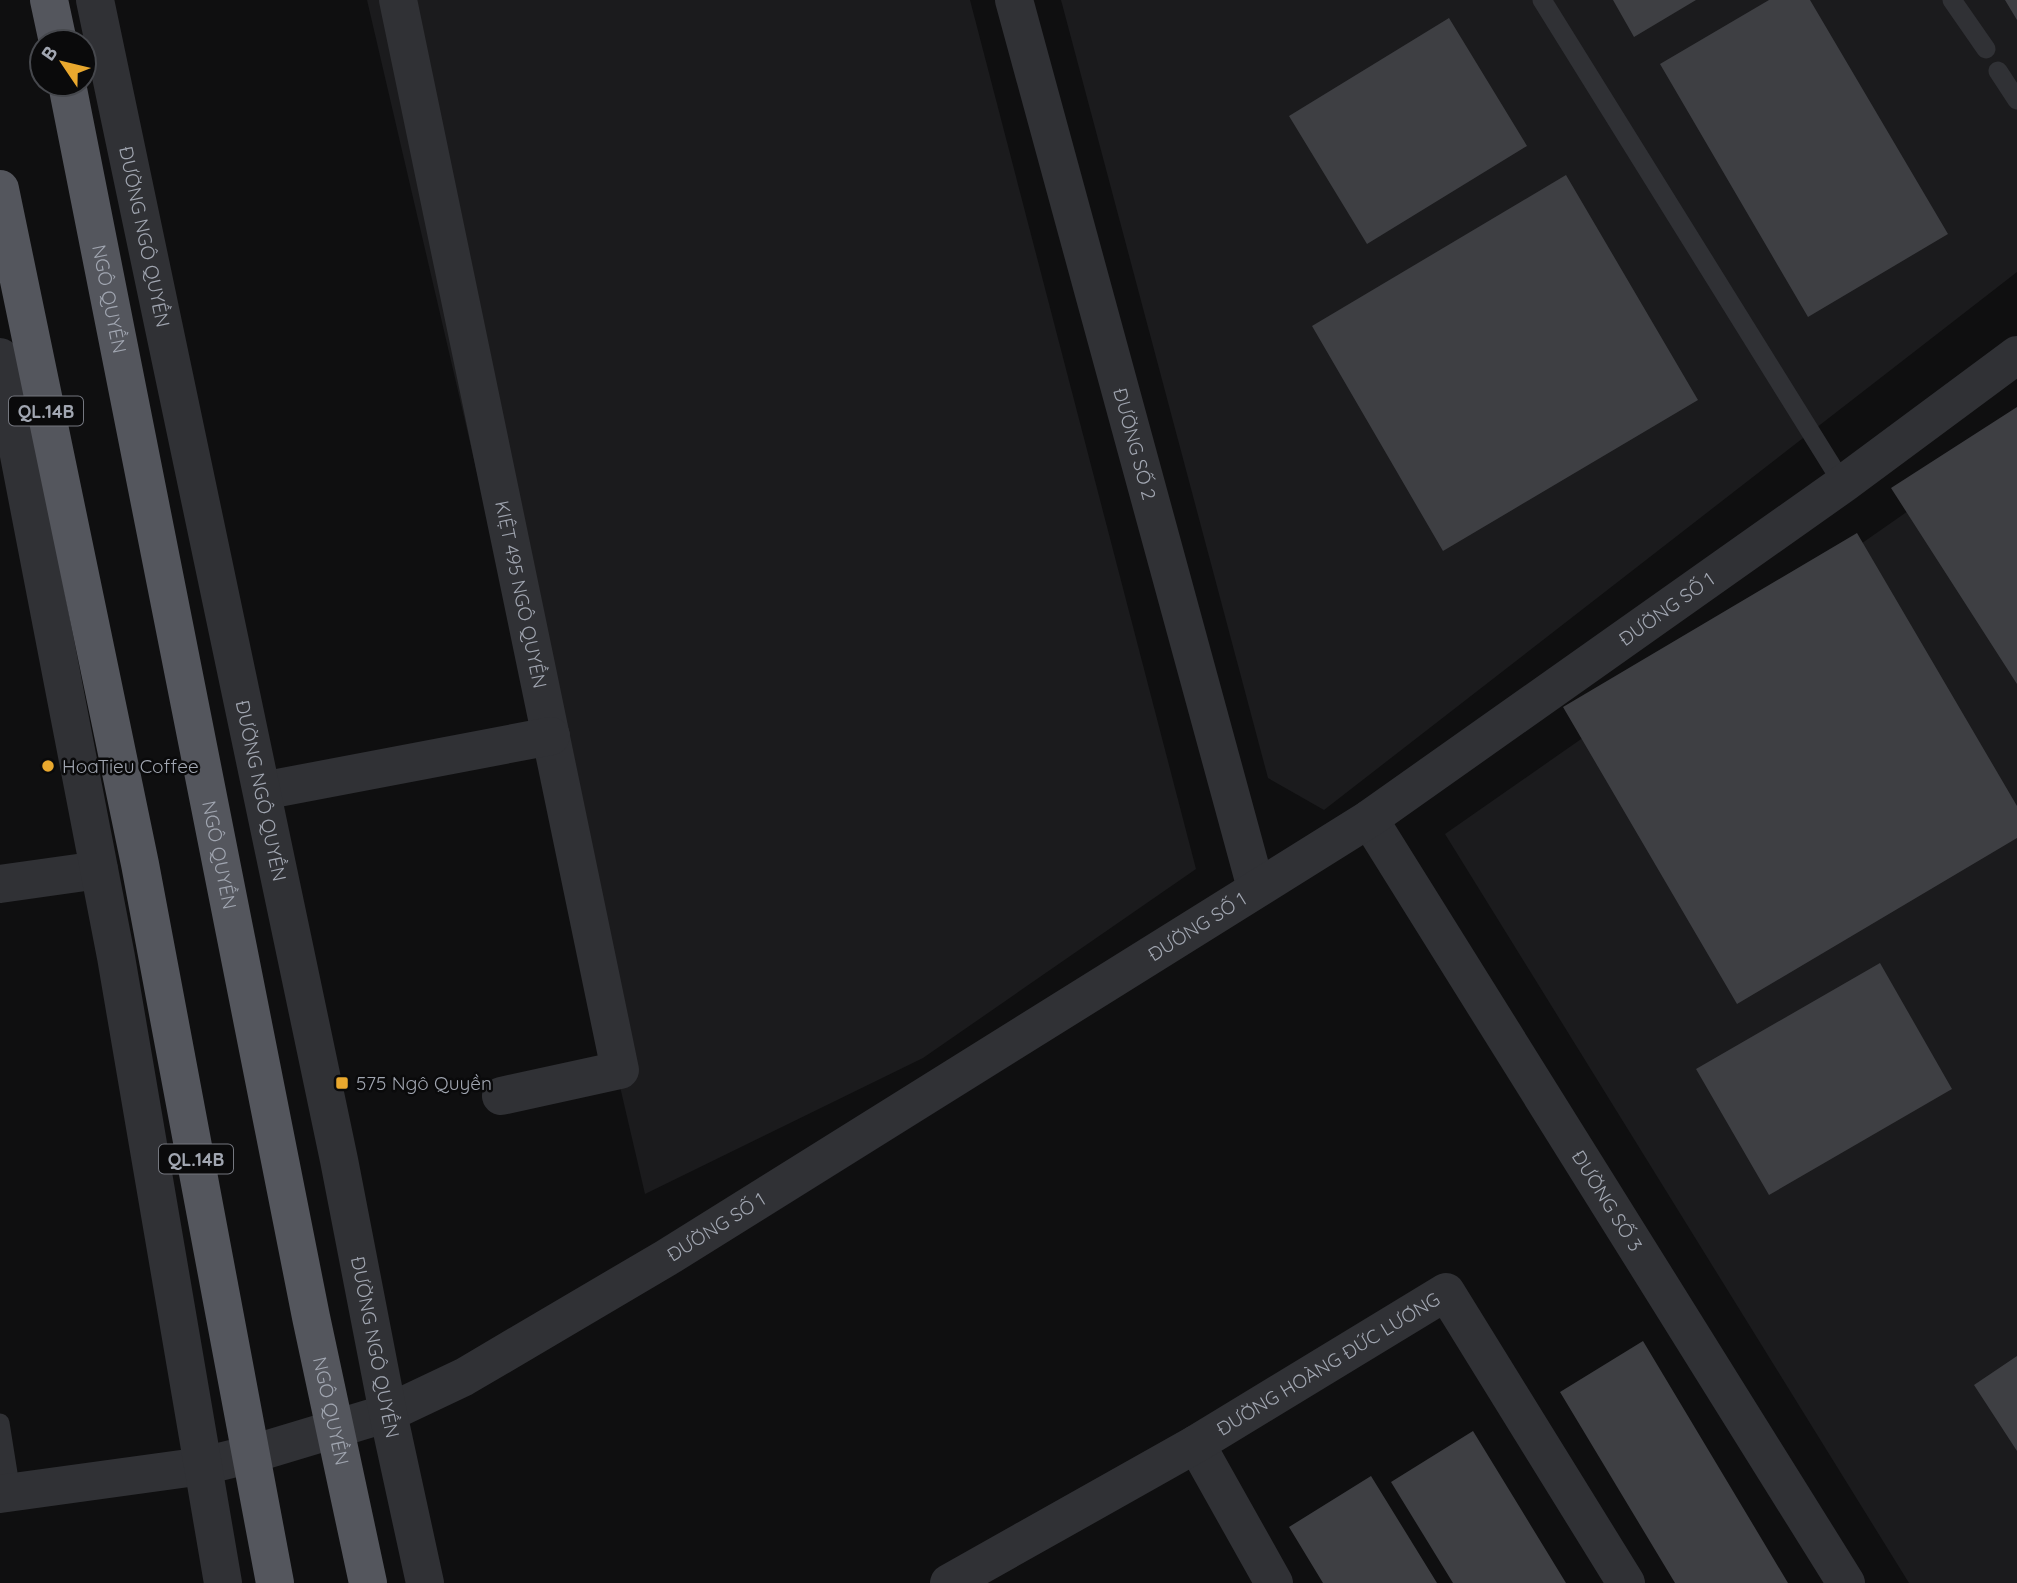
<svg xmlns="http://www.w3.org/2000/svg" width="2017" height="1583" font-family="Quicksand,sans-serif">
<rect width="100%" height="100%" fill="#0f0f10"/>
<path fill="#1b1b1d" d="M367 0H970L1196 869 923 1058 645 1194Z
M1061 0H2017V272L1324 810 1268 778Z
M2017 435V1583H1909L1445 834Z"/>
<path fill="#3e3f43" d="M1613 0H1696L1634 37Z
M1769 0H1810L1948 234 1808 317 1660 64Z
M2005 0H2017V20Z
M1449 18 1527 146 1367 244 1289 116Z
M1566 175 1698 400 1443 551 1312 326Z
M2017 407V684L1891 488Z
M1857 533 2017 806V838L1737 1004 1563 707Z
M1880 963 1952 1089 1769 1195 1696 1069Z
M1643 1341 1788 1583H1675L1560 1392Z
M2017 1356V1451L1974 1385Z
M1473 1431 1566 1583H1453L1391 1482Z
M1371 1476 1437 1583H1323L1289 1527Z"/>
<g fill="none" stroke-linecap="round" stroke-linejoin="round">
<path stroke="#303135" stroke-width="19" d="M1542 0 1843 484
M1952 0 1986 49
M1998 71 2017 100
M0 1423 11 1492"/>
<g stroke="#303135" stroke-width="38">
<path id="s1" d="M398 0 620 1070 501 1096"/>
<path id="s2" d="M1014 0 1256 888"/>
<path d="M262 791 551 736"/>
<path id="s3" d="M1369 819 1846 1583"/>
<path d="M0 884 99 870"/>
<path d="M1196 1444 1274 1583"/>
<path id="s4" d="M0 1494 203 1466 252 1454 388 1413 464 1377 666 1258 1369 819 1843 484 2017 355"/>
<path id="s5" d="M949 1583 1196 1444 1446 1292 1626 1583"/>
</g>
<g stroke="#303135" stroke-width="38">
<path id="s6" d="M95 0 339 1160 388 1413 425 1583"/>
<path d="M0 357 116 957 223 1583"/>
</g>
<g stroke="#54565d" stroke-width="38">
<path d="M49 0 58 42"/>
<path id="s7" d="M67 84 311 1317 368 1583"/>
<path d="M0 189 140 864 275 1583"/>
</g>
</g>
<g fill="#e9a82e" stroke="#0a0a0b" stroke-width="2.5">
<circle cx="48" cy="766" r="7"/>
<rect x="335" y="1076" width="14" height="14" rx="3.5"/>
</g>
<g text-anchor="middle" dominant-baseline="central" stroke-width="5" stroke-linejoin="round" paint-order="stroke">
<g fill="#0a0a0b" stroke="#74777f" stroke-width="2">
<rect x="9" y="396.5" width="74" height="29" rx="5"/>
<rect x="159" y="1144.5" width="74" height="29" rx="5"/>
</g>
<g font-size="18" font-weight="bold" fill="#a1a6b1">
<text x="46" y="411">QL.14B</text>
<text x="196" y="1159">QL.14B</text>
</g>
<g font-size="19" fill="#a1a6b1" stroke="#0a0a0b">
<text stroke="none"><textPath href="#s6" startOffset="242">ĐƯỜNG NGÔ QUYỀN</textPath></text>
<text stroke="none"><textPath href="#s7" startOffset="219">NGÔ QUYỀN</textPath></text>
<text stroke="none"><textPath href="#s2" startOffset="460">ĐƯỜNG SỐ 2</textPath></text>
<text stroke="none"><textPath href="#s1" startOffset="607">KIỆT 495 NGÔ QUYỀN</textPath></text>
<text stroke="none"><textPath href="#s4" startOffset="1909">ĐƯỜNG SỐ 1</textPath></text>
<text stroke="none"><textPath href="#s6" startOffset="808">ĐƯỜNG NGÔ QUYỀN</textPath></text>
<text stroke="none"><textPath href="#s7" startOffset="786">NGÔ QUYỀN</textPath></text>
<text stroke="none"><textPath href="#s4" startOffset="1342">ĐƯỜNG SỐ 1</textPath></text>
<text stroke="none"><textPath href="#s3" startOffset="450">ĐƯỜNG SỐ 3</textPath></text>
<text stroke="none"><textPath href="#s4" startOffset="775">ĐƯỜNG SỐ 1</textPath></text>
<text stroke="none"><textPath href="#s6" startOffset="1376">ĐƯỜNG NGÔ QUYỀN</textPath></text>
<text stroke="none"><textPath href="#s5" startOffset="438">ĐƯỜNG HOÀNG ĐỨC LƯƠNG</textPath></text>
<text stroke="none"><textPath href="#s7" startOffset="1353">NGÔ QUYỀN</textPath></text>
</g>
<g font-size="19" fill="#a1a6b1" stroke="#0a0a0b" text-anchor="start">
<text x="62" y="766">HoaTieu Coffee</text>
<text x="356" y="1083">575 Ngô Quyền</text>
</g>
</g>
<g transform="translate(63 63) rotate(305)"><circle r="33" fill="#0a0a0b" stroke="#46484d" stroke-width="2"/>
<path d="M0-5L12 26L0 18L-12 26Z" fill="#e9a82e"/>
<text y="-10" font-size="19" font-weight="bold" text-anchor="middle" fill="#a1a6b1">B</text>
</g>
</svg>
